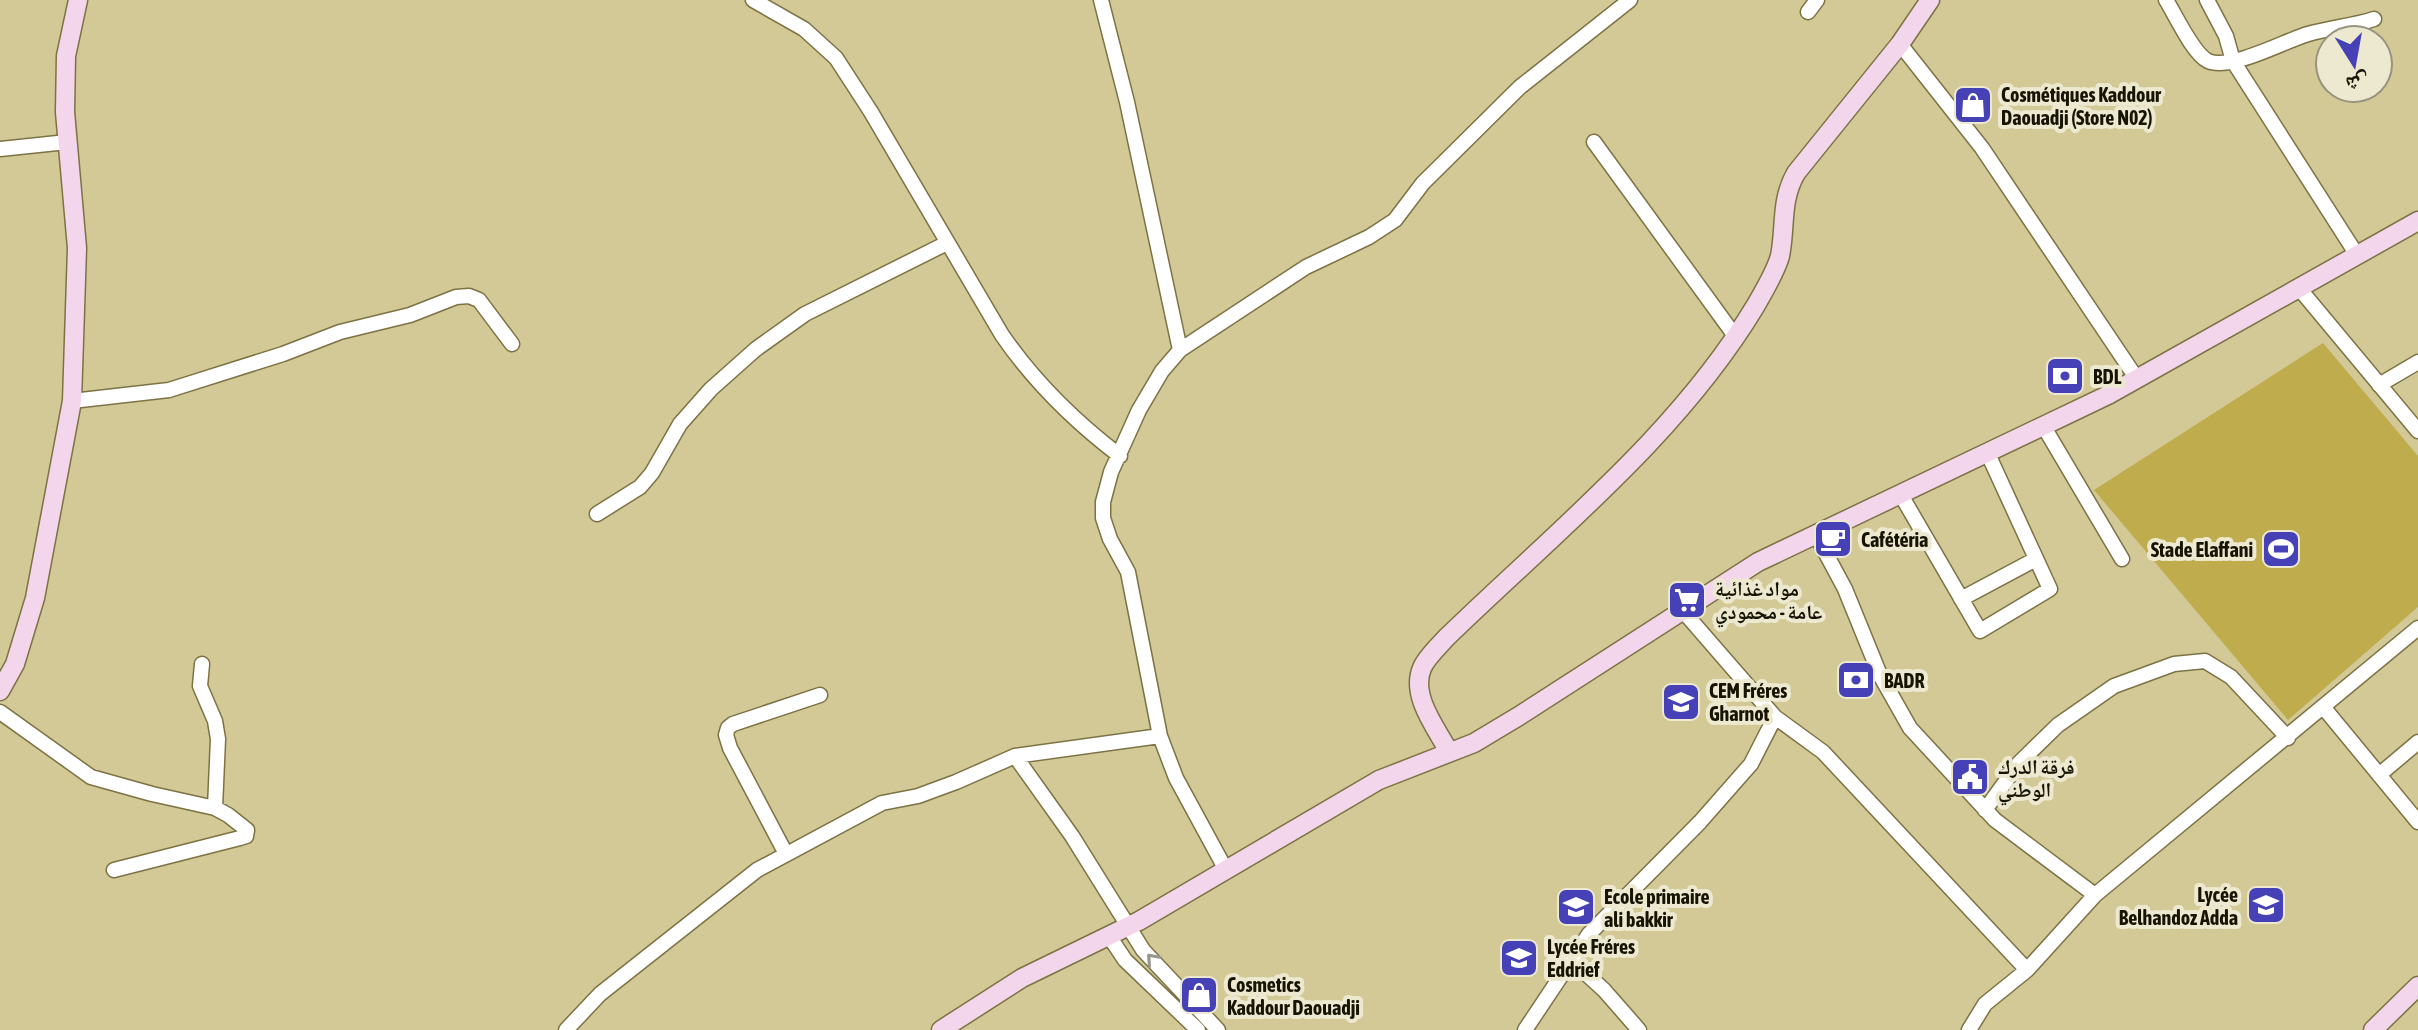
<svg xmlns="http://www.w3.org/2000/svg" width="2418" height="1030" font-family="'Asap Condensed','Noto Naskh Arabic',sans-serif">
<rect width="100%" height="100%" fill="#d2c997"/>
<path fill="#bfac4c" d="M2323 343 2418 456V607L2288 720 2094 490Z"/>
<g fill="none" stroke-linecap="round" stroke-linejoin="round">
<g stroke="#7c7244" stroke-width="17">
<path id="street" d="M753 0 804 29 836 58 871 112 1002 335C1035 383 1074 421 1120 456
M1101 0 1127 102 1180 350
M2166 0C2175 14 2193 54 2208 61 2230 71 2284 41 2308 34 2329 28 2352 26 2374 19
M2207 0 2226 36 2233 61 2357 255
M1808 12 1817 0
M1900 44 1982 148 2137 379
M1594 142 1735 336
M0 149 67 142
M2298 287 2418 431
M2379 385 2418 362
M72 401 169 390 283 354 340 332 410 315 456 297 469 296 479 300 512 344
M2044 427 2122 559
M1901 495 1980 631 2050 589 1988 454
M597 514 640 487 652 473 680 424 711 389 756 349 805 314 947 243
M1816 535 1845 589 1880 675 1910 728 1995 820 2095 895
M1961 599 2036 559
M1683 611 1775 717 1823 752 2027 970 2095 895 2418 628
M202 664 200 686 215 721 218 739 215 808
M2324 708 2418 822
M0 712 91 777 152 794 215 808 228 815 247 830 246 836 240 838 114 870
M1160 736 1128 572 1110 539 1103 518V502L1111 472 1139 410 1162 371 1180 350 1306 267 1369 237 1395 220 1423 183 1520 87 1630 0
M1015 756 1072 836 1143 950 1218 1030
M2379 775 2418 742
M1985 810 2019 763 2058 725 2114 686 2174 664 2205 661 2231 677 2288 738
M786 854 730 748 726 735 728 728 733 724 820 695
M1109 936 1125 960 1198 1030
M1570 959 1604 990 1639 1030
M566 1030 600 994 757 870 882 803 918 796 956 782 1015 756 1160 736 1176 778 1226 870
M1525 1030 1589 934 1700 822 1751 764 1775 717
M1969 1030 1985 1004 2027 970"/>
</g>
<g stroke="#7c7244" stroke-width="21">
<path id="secondary" d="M0 691 15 664 35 598 72 401 77 248 65 112 66 56 78 0
M1449 752C1437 729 1410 696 1422 668 1426 658 1438 647 1446 638 1554 533 1678 435 1756 305 1764 291 1776 271 1780 256 1786 226 1780 201 1796 173L1900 44 1930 0
M941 1030 1022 978 1139 921 1379 780 1474 743 1519 716 1758 562 2108 395 2418 221
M2373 1030 2418 986"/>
</g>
<use href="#street" stroke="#fff" stroke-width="14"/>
<use href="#secondary" stroke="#f4d6ec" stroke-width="18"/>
</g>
<defs><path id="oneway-chevron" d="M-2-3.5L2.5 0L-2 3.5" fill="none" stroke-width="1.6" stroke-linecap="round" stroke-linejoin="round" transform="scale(2)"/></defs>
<use stroke="#97958e" href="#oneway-chevron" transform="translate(1152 959) rotate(-132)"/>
<defs>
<g id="shop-square" transform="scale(2)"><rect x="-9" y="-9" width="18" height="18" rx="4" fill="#4641b7" stroke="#ede9d0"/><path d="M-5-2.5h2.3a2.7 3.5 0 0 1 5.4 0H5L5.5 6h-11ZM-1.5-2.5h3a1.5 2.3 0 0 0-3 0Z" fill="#fff"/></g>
<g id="bank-square" transform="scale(2)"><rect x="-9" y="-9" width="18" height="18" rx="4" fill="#4641b7" stroke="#ede9d0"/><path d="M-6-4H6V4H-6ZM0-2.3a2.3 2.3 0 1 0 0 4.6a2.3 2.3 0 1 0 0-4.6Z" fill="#fff"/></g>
<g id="cafe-square" transform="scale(2)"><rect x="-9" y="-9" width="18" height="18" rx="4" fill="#4641b7" stroke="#ede9d0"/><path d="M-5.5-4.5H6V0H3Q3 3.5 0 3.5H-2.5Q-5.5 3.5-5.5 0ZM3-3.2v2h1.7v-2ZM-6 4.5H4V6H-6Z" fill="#fff"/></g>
<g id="stadium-square" transform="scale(2)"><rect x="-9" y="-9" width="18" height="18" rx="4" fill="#4641b7" stroke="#ede9d0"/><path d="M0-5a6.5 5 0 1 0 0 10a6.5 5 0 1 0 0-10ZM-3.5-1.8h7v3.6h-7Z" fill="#fff"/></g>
<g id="supermarket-square" transform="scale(2)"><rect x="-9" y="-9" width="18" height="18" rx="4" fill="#4641b7" stroke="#ede9d0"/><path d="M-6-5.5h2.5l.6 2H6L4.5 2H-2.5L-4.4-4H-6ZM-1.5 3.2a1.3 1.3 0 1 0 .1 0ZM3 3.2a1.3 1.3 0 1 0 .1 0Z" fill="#fff"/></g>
<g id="school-square" transform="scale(2)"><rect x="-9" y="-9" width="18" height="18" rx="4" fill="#4641b7" stroke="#ede9d0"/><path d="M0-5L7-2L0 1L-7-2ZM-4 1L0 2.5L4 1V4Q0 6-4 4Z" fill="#fff"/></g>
<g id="civic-square" transform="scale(2)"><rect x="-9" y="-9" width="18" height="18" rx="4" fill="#4641b7" stroke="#ede9d0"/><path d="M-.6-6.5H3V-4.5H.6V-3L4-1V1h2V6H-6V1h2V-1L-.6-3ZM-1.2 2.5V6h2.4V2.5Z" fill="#fff"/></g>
</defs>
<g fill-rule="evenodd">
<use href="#shop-square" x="1973" y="105"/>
<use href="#bank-square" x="2065" y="376"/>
<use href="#cafe-square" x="1833" y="539"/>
<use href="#stadium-square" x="2281" y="549"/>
<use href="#supermarket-square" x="1687" y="600"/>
<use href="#bank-square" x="1856" y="680"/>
<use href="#school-square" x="1681" y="702"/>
<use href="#civic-square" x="1970" y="777"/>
<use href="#school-square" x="2266" y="905"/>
<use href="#school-square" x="1576" y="907"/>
<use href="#school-square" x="1519" y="958"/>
<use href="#shop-square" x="1199" y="995"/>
</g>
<g text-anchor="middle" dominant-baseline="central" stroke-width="8" stroke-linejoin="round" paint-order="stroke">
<g font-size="20" font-weight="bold" fill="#171403" stroke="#ede9d0" text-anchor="start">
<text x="2001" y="94">Cosmétiques Kaddour<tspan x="2001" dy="23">Daouadji (Store N02)</tspan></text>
<text x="2093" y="376">BDL</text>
<text x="1861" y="539">Cafétéria</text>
<text x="2253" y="549" text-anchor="end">Stade Elaffani</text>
<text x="1715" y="588">مواد غذائية<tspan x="1715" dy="23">عامة - محمودي</tspan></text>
<text x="1884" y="680">BADR</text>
<text x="1709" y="690">CEM Fréres<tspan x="1709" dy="23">Gharnot</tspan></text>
<text x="1998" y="766">فرقة الدرك<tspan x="1998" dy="23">الوطني</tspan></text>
<text x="2238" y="894" text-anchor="end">Lycée<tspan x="2238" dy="23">Belhandoz Adda</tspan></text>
<text x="1604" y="896">Ecole primaire<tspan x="1604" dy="23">ali bakkir</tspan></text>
<text x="1547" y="946">Lycée Fréres<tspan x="1547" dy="23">Eddrief</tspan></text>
<text x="1227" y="984">Cosmetics<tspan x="1227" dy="23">Kaddour Daouadji</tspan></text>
</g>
</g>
<g transform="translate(2354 64) rotate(169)"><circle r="38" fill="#ede9d0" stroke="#97947e" stroke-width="2"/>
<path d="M0-6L14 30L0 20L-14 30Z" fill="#4641b7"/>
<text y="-12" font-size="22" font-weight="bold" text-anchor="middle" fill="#171403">ش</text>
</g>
</svg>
